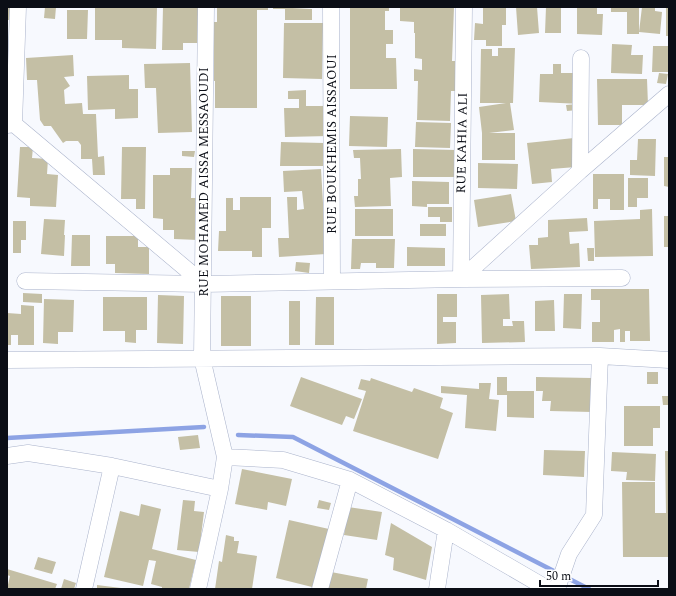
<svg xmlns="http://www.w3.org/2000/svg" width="676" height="596" font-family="Spectral,serif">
<rect width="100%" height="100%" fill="#f7f9fe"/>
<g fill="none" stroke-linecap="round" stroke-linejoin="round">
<path stroke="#8da3e4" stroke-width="4.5" d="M238 435 293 437 589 589
M7 438 204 427"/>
</g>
<path fill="#c4bfa5" d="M7 7H10V20H7Z
M45 7H56L55 19 44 18Z
M95 7H157L156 49 122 48V40H95Z
M163 7H199V43H183V50H162Z
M217 7H268V10H257V108H215V81H214V22H217Z
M273 7 312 9V20H285V9H273Z
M389 7V11H385V30H393V44H386V58H396L397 89H350V8Z
M400 7H454L452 61H460L455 91H451L450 121 417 120 418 81H414V69L422 70V59L415 58V33H414V22L400 21Z
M483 7H506V25H502V46H486V40H474L475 23 483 24Z
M516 7H537L539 33 518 35Z
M546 7H561V33H545Z
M577 7H597V14H603L602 35 577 34Z
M611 7H639V34H627V12H611Z
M642 7H655V11L662 12 660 34 639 32Z
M666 7H669V36H666Z
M67 10H88L87 39H67Z
M284 23H323L322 79 283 78Z
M612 44 632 45 631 55H643L642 74 611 73Z
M653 46H669V72H652Z
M498 48H515L513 103H510L514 130 489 133H515V160H482V133L479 107 506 103H480L481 49H492V56H498Z
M73 55 74 76 64 77 70 86 64 90 65 104 82 103 83 114H96L98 157 104 156 105 175H93L92 159H81V145L78 141H66L63 143 51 126H44L40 120 37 80H27L26 58Z
M190 63 192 132 158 133 156 88H145L144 64Z
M553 64H561V73H582L581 104 539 102 540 74H553Z
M659 73 668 74 666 84 657 83Z
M129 75V89H138V118L115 119V109L88 110 87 76Z
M597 79H647L648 105H622V125H598Z
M306 90V106H328L329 136 285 137 284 108H299V99H288V91Z
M577 104 578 110 567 111 566 105Z
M350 116 388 117 387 147 349 146Z
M416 122 451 123 450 148 415 147Z
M574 138 576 167 551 169 552 182 532 184 527 143Z
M638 139H656L655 176 630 175V160H637Z
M281 142 324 143 323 166H280Z
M20 147H33L32 158 48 159 47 174 58 175 56 207 30 206V198L17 197Z
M122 147H146L145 209H136V199H121Z
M401 149 402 177 390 178 391 206 355 207 354 196H358V179H361L360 158H354L353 150Z
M413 149 456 150V177H413Z
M182 151H195L194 157 182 156Z
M664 157H669V187L664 186Z
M478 163 518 164 517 189 478 188Z
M170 168H192L191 198H199L198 240 174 239V230H163V219L153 218V175H170Z
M321 169 326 254 279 257 278 238H289L287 197H297V210L304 209 302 191 284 192 283 171Z
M593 174H624V210H610V199H598V209H593Z
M628 178H648V198H637V207H628Z
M412 181 449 182V204H427V207L412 206Z
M511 194 516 221 478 227 474 200Z
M240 197H271V228H262V257H252V251H218L219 231H226V198H233V210H240Z
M428 207H452V222H440V217H428Z
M355 209H393V236H355Z
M652 209 653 256 595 257 594 221 640 219V210Z
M664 216H669V247H664Z
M587 218 588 231 569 232 570 244 579 243 580 267 531 269 529 245H538V238L548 237V220Z
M44 219 65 220 64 235H65L64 256 41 254Z
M13 221H26V240H21V253H13Z
M420 224H446V236H420Z
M72 235H90V266H71Z
M106 236H138V247H149V274L115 273V264H106Z
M352 239H395L394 268H376V263H361L360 269H351Z
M407 247 445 248V266H407Z
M587 248H594V261H588Z
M296 262 310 263 309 273 295 271Z
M591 289H649L650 341H630V331H625V342H620V329L614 330V342H592V322H600V300H591Z
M23 293 42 294V303L23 302Z
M437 294H457V317H443V322H456V343L437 344Z
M509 294 510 319H503V326H513L512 321H524L525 342 482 343 481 295Z
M564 294H582L581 329 563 328Z
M158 295 184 296 183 344 157 343Z
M221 296H251V346H221Z
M103 297H147V330H136V343L125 342V331H103Z
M316 297H334V345H315Z
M44 299 74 300 73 332H58V344L43 343Z
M554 300 555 331H535V301Z
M289 301H300V345H289Z
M21 305 34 306V345H18V335H11V345H7V313L21 314Z
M647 372H658V384H647Z
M301 377 362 399 354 419 346 416 342 425 290 406Z
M497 377H507V391H534V418L507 417V395H497Z
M536 377 592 378V412L550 411 551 401H542L543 391H536Z
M371 378 412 392 414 388 443 398 440 408 453 413 438 459 353 431 366 391 358 389 361 379 370 381Z
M479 383H491L489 399 499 400 496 431 465 428 467 395 441 393V386L479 389Z
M662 396H669V405H663Z
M624 406H660V428H653V446H624Z
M198 435 200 448 180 450 178 437Z
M544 450 585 451 584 477 543 475Z
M665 451H669V557H623L622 482H655V513H666Z
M612 452 656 454 655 481 626 480 627 472 611 471Z
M242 469 292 479 286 506 268 502 267 510 235 504Z
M183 500 195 501 194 511 204 512 199 552 177 550Z
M319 500 331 503 329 510 317 508Z
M141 504 161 509 152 549 196 560 189 589H162V587L151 584 156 561 149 560 143 586 104 577 120 511 139 516Z
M348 507 382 512 377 540 344 535Z
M289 520 329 529 316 588 276 578Z
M391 523 432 547 426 580 393 570 394 558 385 555Z
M226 535 234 537V541H239L237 553 257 556 252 589H215L219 561 222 562Z
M38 557 56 562 52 574 34 569Z
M7 569 57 584 55 589H7L10 576 7 575Z
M331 572 368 579 366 589H327Z
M64 579 76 583 74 589H61Z
M97 585 121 588V589H97Z"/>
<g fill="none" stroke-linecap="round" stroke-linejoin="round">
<g stroke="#aab3cb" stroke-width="17">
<path id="minor" d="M206 7 202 358 225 457
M331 7 332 281
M464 7 461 279 622 278
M14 124 18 7
M7 125 14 124 204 284
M580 171 581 58
M25 281 204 284 461 279 580 171 669 94
M7 360 600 356 669 360
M7 456 28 453 74 460 112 466 220 489 225 457 283 460 350 480 446 530 548 589
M84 589 112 466
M198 589 220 489
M320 589 350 480
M437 589 446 530
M557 589 569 554 594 515 600 356"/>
</g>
<use href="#minor" stroke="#fff" stroke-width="16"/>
</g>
<g text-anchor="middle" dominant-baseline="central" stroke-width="4" stroke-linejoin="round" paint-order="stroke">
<g font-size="13" fill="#0b0e16" stroke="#fff">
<text transform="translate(462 143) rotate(-89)">RUE KAHIA ALI</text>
<text transform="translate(332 144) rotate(-90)">RUE BOUKHEMIS AISSAOUI</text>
<text transform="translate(204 182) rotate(-90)">RUE MOHAMED AISSA MESSAOUDI</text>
</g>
</g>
<rect width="676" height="596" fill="none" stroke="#0b0e16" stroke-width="16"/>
<path d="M540 580v6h118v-6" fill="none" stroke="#0b0e16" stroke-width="2"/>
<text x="546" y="580" font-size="12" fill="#0b0e16" stroke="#ffffff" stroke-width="3" paint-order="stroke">50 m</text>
</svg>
